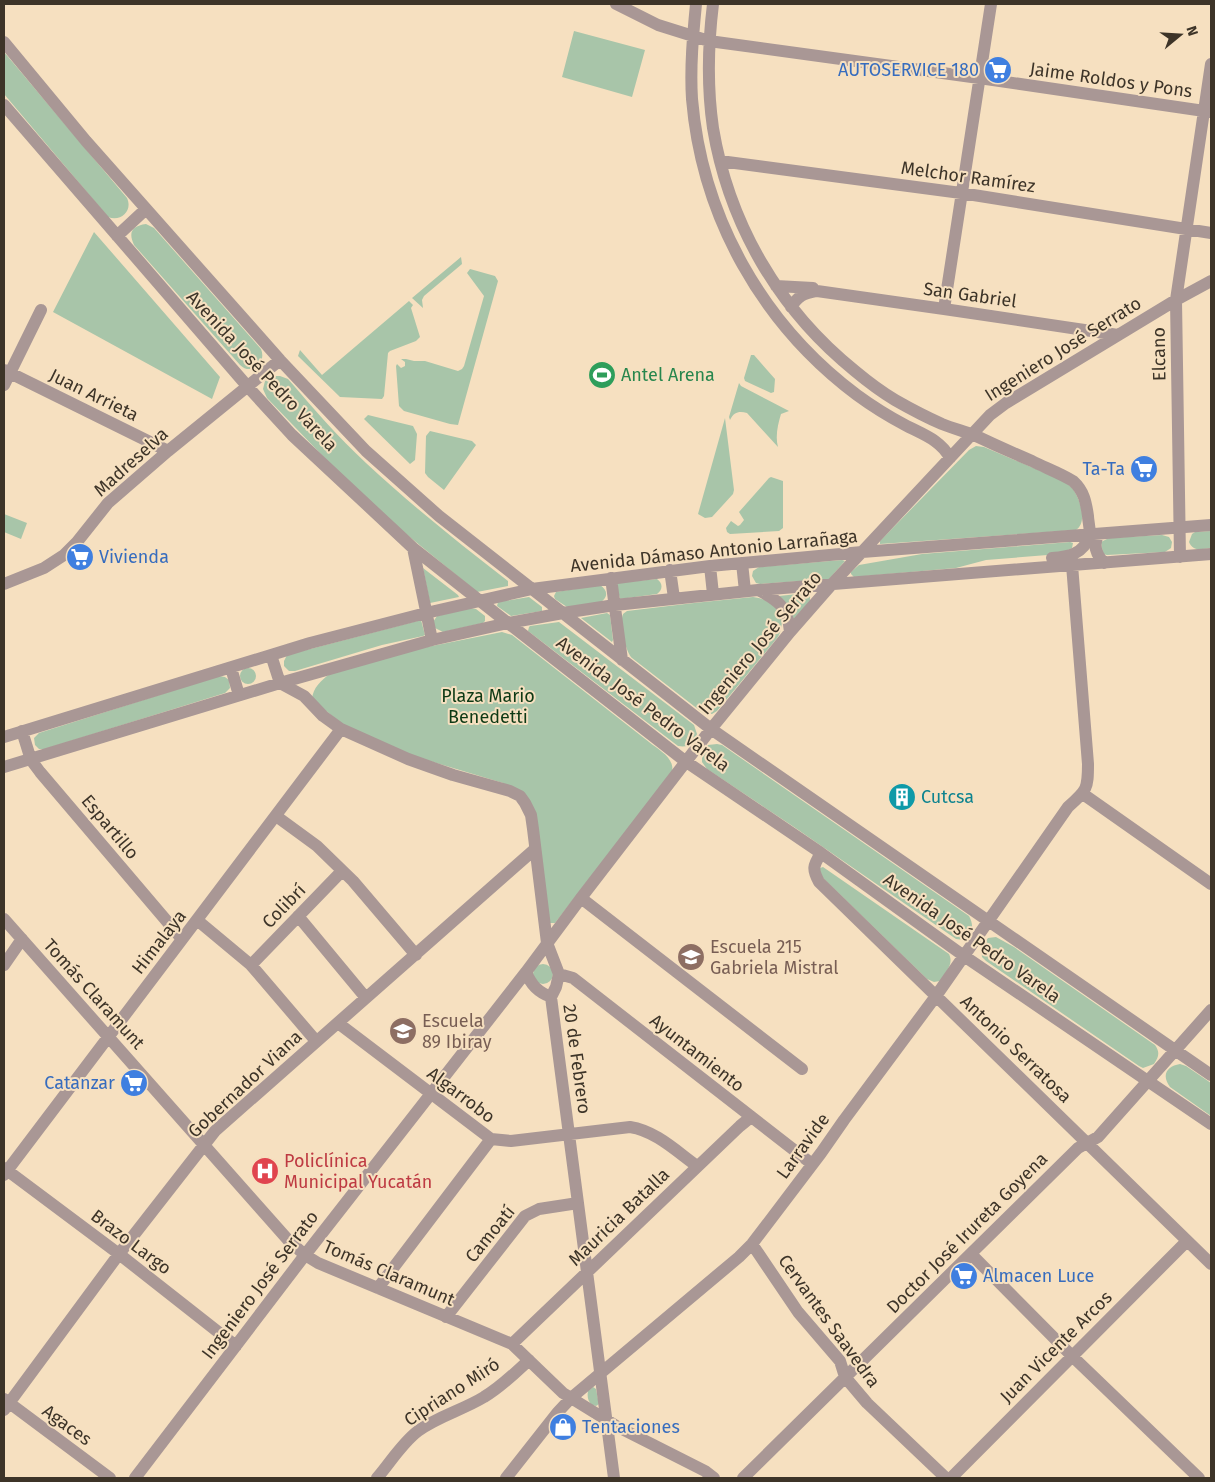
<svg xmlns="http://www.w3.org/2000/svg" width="1215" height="1482" font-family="'Fira Sans',sans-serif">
<rect width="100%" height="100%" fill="#f6e0c0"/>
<path fill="#a8c5a9" d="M574 31 645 50 632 97 562 77Z
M4 52 127 198C133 211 121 222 108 217L4 94Z
M146 224 154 228 261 349C267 363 251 376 240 365L134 245C128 232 132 226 146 224Z
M94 232 220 377 212 399 53 312Z
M461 257 462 264 424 296 422 300 423 308 412 298Z
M470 269 495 276 498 281 458 425 450 424 404 411 399 406 396 366 397 364 401 368 405 366V362L401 359H406L414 361H425L458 371 462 369 464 366 484 296 467 273Z
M409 301 413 305 411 308 420 337 416 341 390 351 388 353 384 396 382 399 340 397 298 356 300 350 322 375Z
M751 355H754L775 379 774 392 771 393 745 381 744 378Z
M274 376H280L288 379C313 408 338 437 366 463 411 505 459 543 508 581V586L477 592 389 520 339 473 267 398 263 389 265 381Z
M739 383 741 386 789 411 781 414C778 424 775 436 778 447L747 413C739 411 734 412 730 420L729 417Z
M368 415 413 426 417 434 415 460 410 464 364 419Z
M725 418 734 490 733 494 712 517 705 518 698 514Z
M430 431 472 441 476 445 444 490 428 477 425 473 426 436Z
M976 446 984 447 1064 481C1067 484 1071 486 1073 489 1080 499 1088 522 1076 530L880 544V541L969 450Z
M771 477 783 481V528L779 531 730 534 727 532 726 528 731 521 738 526 740 525 744 520 739 512 769 478Z
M4 514 27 523 21 539 4 532Z
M1211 531V548C1202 549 1193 552 1189 542L1192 534 1195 532Z
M1162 535 1169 537 1172 542 1171 548 1165 552 1107 555 1103 554 1101 542 1109 538Z
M1070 542 1073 543 1072 548 1060 554 986 560 956 568 854 577 851 574V572L859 565 922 554Z
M842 560 845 561 829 579 760 584 756 583 752 576 753 571 759 567Z
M423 568 458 595 459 597 430 603Z
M657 579C663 583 663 590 657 594L620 599 616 583Z
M600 585C607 590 609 596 601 602L567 607 555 599 554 596 556 592Z
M807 593 810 596V601L793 620 779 596Z
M529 597 542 607V611L511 616 497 606 498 602Z
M753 597C774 599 789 617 778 637L717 711 712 714 703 713 632 658C626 652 620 627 622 618 623 613 623 614 627 611L694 603Z
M471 608 476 609 485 616V621L483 623 443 632 435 628 433 622 437 616Z
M607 613 610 615 613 640 612 642 581 618Z
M421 620 425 635 423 636 382 645 295 671H289L284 666V661L287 655Z
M559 622 694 725 697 734C694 744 688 748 678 746L528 631 529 627 530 626Z
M502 632 512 635 521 642 649 742C659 750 675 758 672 772L555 923H549L533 811 503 783 403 753 343 725 312 699C313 688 321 680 330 674L422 648Z
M240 676a8 8 0 1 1 16 0a8 8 0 1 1-16 0Z
M219 676 225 677 229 680 230 688 225 693 45 749H39L35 745 34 738 39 733Z
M717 744 722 745 969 916C976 928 971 942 956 939L794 827 707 769 702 762V753L708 745Z
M823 867 949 954C954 964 946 972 940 981L934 982 927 979 820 875V868Z
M996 937 1014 947 1155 1045C1160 1052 1159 1057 1154 1064L1143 1068 1139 1066 986 961 982 957 981 947 988 938Z
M533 974a10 10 0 1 1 20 0a10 10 0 1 1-20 0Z
M1180 1064 1186 1066 1211 1083V1116L1170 1087C1161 1075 1167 1066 1180 1064Z
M593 1387 596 1389 599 1404 596 1406 592 1405C588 1401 587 1398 588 1391Z"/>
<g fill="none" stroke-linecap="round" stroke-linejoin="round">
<path stroke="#a99795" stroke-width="12" d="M616 4 658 25 709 41 979 78 1211 112
M696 4C693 35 690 67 692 99 702 217 762 324 857 395 872 406 888 416 905 425 922 434 941 440 950 458
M713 4C708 45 707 87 713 128 729 224 779 310 855 371 867 381 880 391 895 400 909 408 926 417 942 424 952 428 963 431 974 435 993 444 1013 453 1032 461 1046 468 1060 473 1073 481 1084 491 1086 502 1088 516 1088 522 1091 530 1089 536 1084 554 1068 557 1052 558
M4 42 86 141 280 360 366 451 439 516 711 729 1211 1075
M4 105 248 387 292 435 413 548 508 623 685 761 821 853 964 956 1211 1124
M720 161 961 193 1211 233
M117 236 146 209
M776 286 813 288
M791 307C799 295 803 294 817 291L944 309 1118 335
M944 309 991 4
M4 370 168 451
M4 385 41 310
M1099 534C1092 544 1096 554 1104 563
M413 548 432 640
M1180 557 1176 300 1211 64
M742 563 745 591
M710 566 713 594
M670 570 674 598
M611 578 622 660
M4 584 44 568 64 555 77 542 108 503 168 451 280 360
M758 590C778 600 788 607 790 632
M271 655 280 683 304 696 323 716 341 729 408 759 453 775 510 791 520 796 525 803 531 815 533 829 547 943 559 974 556 987 551 997 614 1478
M231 668 239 695
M22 731 31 760 40 772 182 939
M4 737 310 643 426 613 532 589 710 566 862 552 1211 525
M4 767 280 683 432 640 508 623 563 613 615 605 758 590 1211 554
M1083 794 1211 884
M276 816 317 846 353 881 416 955
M821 853C813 866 812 869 819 882L1211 1264
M581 898 802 1069
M298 916 366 998
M4 919 289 1241 305 1255 318 1263 512 1344 563 1393 618 1427 705 1471 714 1478
M197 920 251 965 316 1041
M4 965 22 939
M251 965 342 871
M526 972C531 985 538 992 551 997
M559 974 573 978 812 1164
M338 1023 491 1139
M491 1139 511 1141 630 1127C656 1131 676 1151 697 1166
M4 1168 119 1254 236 1346
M4 1175 341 729
M752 1244 798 1312 840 1361 845 1377 867 1403 946 1478
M971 1254 1072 1356 1199 1478
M378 1288 491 1139
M446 1317 525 1216 539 1209 578 1203
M512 1344 740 1126 751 1117
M4 1399 110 1478
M4 1410 119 1254 215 1131 535 849
M135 1478 305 1255 526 972 581 898 711 729 790 632 832 584 990 415 1006 403 1176 300 1211 281
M377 1478C390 1463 402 1443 418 1431 438 1416 463 1410 484 1397 501 1387 515 1373 529 1360
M506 1478 558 1412 571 1398 739 1257 752 1244 821 1153 844 1120 936 996 1068 807C1087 790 1088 789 1088 764L1072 565
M743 1478 1078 1148 1098 1137 1211 1010
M951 1478 1187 1241"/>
</g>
<defs>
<g id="supermarket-disc" transform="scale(1.4375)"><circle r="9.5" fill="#3f7fe0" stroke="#f6e0c0"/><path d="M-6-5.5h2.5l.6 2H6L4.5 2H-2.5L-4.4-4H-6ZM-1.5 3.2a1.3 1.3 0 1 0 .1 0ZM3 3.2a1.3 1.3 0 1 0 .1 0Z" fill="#fff"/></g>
<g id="stadium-disc" transform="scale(1.4375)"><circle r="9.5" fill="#2e9e5b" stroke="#f6e0c0"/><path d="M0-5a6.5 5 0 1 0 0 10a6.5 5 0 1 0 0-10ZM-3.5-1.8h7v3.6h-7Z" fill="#fff"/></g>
<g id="building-disc" transform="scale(1.4375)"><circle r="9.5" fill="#0f9aa8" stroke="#f6e0c0"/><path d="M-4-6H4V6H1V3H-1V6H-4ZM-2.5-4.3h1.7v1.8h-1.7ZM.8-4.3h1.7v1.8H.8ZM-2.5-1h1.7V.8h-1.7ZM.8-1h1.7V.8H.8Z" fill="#fff"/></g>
<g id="school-disc" transform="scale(1.4375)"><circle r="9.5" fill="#8d6e63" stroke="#f6e0c0"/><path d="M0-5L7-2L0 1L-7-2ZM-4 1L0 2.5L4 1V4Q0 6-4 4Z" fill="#fff"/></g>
<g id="hospital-disc" transform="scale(1.4375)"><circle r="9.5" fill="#e0444e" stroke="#f6e0c0"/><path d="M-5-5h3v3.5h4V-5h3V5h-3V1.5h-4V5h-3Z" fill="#fff"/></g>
<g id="shop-disc" transform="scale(1.4375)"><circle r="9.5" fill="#3f7fe0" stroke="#f6e0c0"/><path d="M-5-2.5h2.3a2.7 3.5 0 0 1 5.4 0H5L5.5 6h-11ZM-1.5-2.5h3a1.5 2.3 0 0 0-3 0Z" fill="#fff"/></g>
</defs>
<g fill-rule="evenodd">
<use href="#supermarket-disc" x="998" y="70"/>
<use href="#stadium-disc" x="602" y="375"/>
<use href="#supermarket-disc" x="1144" y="469"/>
<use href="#supermarket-disc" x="80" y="557"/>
<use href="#building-disc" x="902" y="797"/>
<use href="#school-disc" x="691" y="957"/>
<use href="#school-disc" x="403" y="1031"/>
<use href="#supermarket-disc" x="134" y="1083"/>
<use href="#hospital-disc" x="265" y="1171"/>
<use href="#supermarket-disc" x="964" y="1276"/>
<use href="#shop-disc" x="563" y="1427"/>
</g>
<g text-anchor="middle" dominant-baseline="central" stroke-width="4" stroke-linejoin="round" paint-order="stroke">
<g font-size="18" fill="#366cbe" stroke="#f6e0c0" text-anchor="end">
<text x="979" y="70">AUTOSERVICE 180</text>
<text x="1125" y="469">Ta-Ta</text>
<text x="99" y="557" text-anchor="start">Vivienda</text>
<text x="115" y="1083">Catanzar</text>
<text x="983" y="1276" text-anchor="start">Almacen Luce</text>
<text x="582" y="1427" text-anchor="start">Tentaciones</text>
</g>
<g font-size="18" fill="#3d3428" stroke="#f6e0c0">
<text transform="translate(1111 80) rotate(8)">Jaime Roldos y Pons</text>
<text transform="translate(968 177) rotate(8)">Melchor Ramírez</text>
<text transform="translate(970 295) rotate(8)">San Gabriel</text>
<text transform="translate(1063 349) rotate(-32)">Ingeniero José Serrato</text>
<text transform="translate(1159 354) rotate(-91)">Elcano</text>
<text transform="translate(262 371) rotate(47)">Avenida José Pedro Varela</text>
<text transform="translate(94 395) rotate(26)">Juan Arrieta</text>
<text transform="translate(131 462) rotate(-42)">Madreselva</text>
<text transform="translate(714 551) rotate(-6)">Avenida Dámaso Antonio Larrañaga</text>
<text transform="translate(760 643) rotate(-50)">Ingeniero José Serrato</text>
<text transform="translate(643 704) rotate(37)">Avenida José Pedro Varela</text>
<text transform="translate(110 827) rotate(50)">Espartillo</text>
<text transform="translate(284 906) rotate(-46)">Colibrí</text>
<text transform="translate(972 938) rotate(35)">Avenida José Pedro Varela</text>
<text transform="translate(159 942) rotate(-52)">Himalaya</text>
<text transform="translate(94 994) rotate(48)">Tomás Claramunt</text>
<text transform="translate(1016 1049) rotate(44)">Antonio Serratosa</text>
<text transform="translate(697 1053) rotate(38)">Ayuntamiento</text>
<text transform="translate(577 1059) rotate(82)">20 de Febrero</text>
<text transform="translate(245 1084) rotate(-43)">Gobernador Viana</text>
<text transform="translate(461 1095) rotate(37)">Algarrobo</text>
<text transform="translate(803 1146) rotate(-54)">Larravide</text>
<text transform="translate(619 1217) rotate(-44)">Mauricia Batalla</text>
<text transform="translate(967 1233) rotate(-45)">Doctor José Irureta Goyena</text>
<text transform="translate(490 1234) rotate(-51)">Camoatí</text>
<text transform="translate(131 1242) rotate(37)">Brazo Largo</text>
<text transform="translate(389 1273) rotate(23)">Tomás Claramunt</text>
<text transform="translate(260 1285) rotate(-53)">Ingeniero José Serrato</text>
<text transform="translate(829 1321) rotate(54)">Cervantes Saavedra</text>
<text transform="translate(1056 1347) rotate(-45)">Juan Vicente Arcos</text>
<text transform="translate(452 1392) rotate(-33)">Cipriano Miró</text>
<text transform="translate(67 1425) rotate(36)">Agaces</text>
</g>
<g font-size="18" fill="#27864d" stroke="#f6e0c0" text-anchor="start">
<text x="621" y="375">Antel Arena</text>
</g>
<g font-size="18" fill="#0d3914" stroke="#f6e0c0">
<text x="488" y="696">Plaza Mario<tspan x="488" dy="21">Benedetti</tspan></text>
</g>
<g font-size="18" fill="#0d838f" stroke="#f6e0c0" text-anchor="start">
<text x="921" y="797">Cutcsa</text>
</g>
<g font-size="18" fill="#785e54" stroke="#f6e0c0" text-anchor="start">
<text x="710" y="947">Escuela 215<tspan x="710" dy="21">Gabriela Mistral</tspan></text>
<text x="422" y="1021">Escuela<tspan x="422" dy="21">89 Ibiray</tspan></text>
</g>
<g font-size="18" fill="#be3a42" stroke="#f6e0c0" text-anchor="start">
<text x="284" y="1161">Policlínica<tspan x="284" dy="21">Municipal Yucatán</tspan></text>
</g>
</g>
<rect width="1215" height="1482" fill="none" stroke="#3d3428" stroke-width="10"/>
<g transform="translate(1180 35) rotate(72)" stroke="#f6e0c0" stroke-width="4" paint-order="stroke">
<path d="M0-4L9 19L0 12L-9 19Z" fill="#3d3428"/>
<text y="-8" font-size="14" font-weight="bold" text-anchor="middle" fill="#3d3428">N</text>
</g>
</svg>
